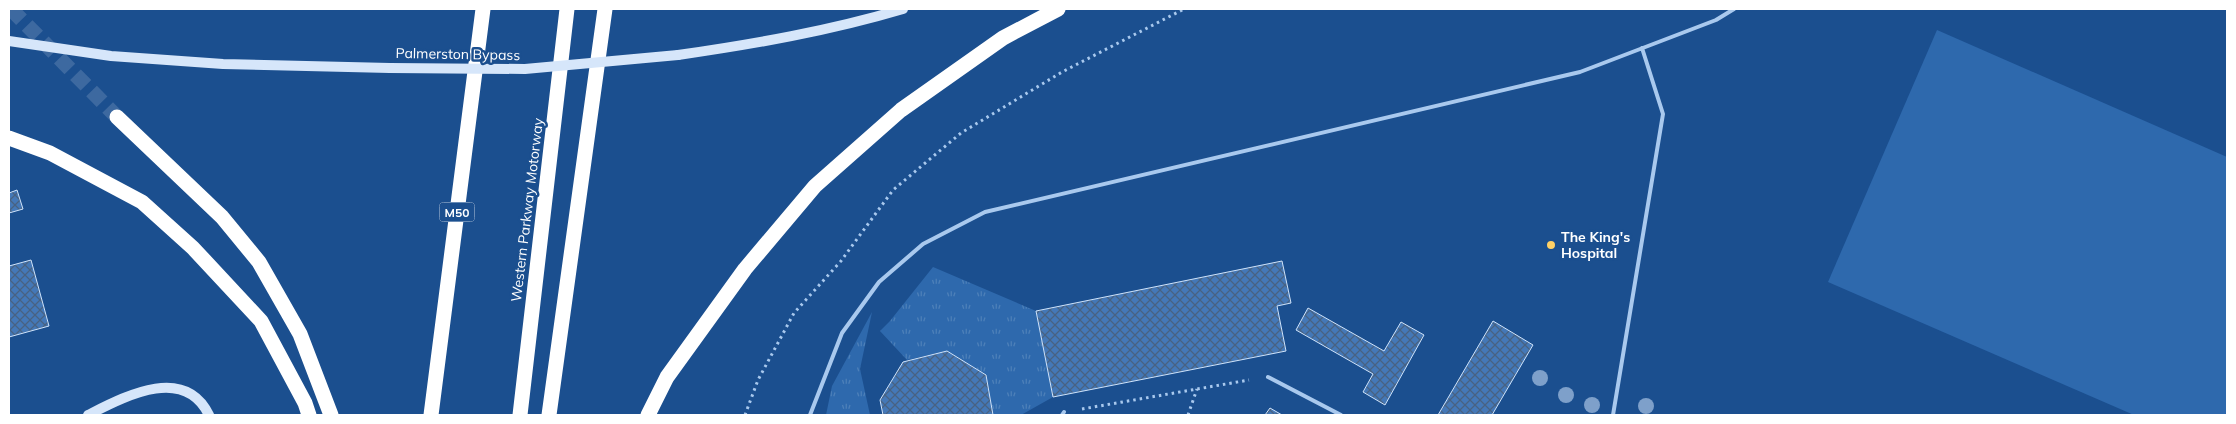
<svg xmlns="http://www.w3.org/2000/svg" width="2236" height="424" font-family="Mulish,sans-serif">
<defs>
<pattern id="grass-tufts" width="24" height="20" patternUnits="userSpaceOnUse" patternTransform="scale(1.25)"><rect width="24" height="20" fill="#2e69ad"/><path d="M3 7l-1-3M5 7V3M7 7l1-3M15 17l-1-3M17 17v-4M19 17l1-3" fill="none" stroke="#4d80b9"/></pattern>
<pattern id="building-cross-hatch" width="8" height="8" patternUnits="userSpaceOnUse" patternTransform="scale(1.25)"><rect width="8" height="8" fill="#4478b7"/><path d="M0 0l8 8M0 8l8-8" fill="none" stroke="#486282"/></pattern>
</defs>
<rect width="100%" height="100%" fill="#1b4f8f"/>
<path fill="url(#grass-tufts)" d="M933 267 1036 311 1053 397 1021 415H993L986 375 947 351 907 360 880 331 890 321Z
M872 312 860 369 870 415H826L832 386Z"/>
<path fill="#2e69ad" d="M1937 30 2227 157V415H2134L1828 282Z"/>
<path fill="url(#building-cross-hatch)" stroke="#cfe3fa" d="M17 190 23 209 9 213V193Z
M31 260 49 326 9 337V266Z
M1282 261 1291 303 1277 306 1286 351 1053 397 1036 311Z
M1308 308 1384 351 1401 322 1424 335 1385 405 1363 392 1373 374 1296 330Z
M1493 321 1533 345 1492 415H1438Z
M947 351 986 375 993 415H883L880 400 903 362Z
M1270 408 1282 415H1265Z"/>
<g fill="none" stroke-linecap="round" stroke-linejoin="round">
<path stroke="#3d69a0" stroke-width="15" stroke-dasharray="15 8" stroke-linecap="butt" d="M11 9 117 117"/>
<path stroke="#a9c9ee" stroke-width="3" stroke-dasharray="2.5 4" stroke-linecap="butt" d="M1082 409 1249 380
M745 415 758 380 794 313 841 261 893 190 961 133 1062 72 1184 9
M1188 415 1197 389"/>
<path stroke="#a9c9ee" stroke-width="4" d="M1268 377 1341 415
M810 415 842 333 879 282 923 244 985 212 1580 72 1716 20 1734 9
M1062 415 1064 412
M1613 415 1663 114 1642 48"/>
<path stroke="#d6e6fa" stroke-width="10" d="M9 41 111 56 223 64 390 68
M678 55C754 44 829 31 903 9
M88 415C124 397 184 364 209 415"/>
<path stroke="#fff" stroke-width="15" d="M117 117 222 217 259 262 300 334 331 415
M9 138 50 153 142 202 193 248 261 321 305 403 309 415
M431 415 483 9
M520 415 567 9
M549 415 605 9
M648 415 667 377 745 269 815 186 901 110 1003 38 1058 9"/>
<path stroke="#d6e6fa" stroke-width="10" d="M390 68 525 69 678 55"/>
</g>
<g fill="#7ea0ca">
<circle cx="1540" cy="378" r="8"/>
<circle cx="1566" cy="395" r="8"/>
<circle cx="1592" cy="405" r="8"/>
<circle cx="1646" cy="406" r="8"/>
</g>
<circle fill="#ffd166" stroke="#1b4f8f" stroke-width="2" cx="1551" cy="245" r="5"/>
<g text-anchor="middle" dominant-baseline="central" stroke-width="5" stroke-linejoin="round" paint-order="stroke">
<rect fill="#1b4f8f" stroke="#bbcadd" stroke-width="1" x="439.5" y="202.5" width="35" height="19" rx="4"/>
<g font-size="12" font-weight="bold" fill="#fff">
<text x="457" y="212">M50</text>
</g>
<g font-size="14" fill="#fff" stroke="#1b4f8f">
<text transform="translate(458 54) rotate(1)">Palmerston Bypass</text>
<text transform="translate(527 210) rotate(-83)">Western Parkway Motorway</text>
</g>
<g font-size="14" font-weight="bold" fill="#fff" stroke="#1b4f8f" text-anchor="start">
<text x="1561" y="237">The King's<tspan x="1561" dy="16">Hospital</tspan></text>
</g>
</g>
<rect width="2236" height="424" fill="none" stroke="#ffffff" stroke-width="20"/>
</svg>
